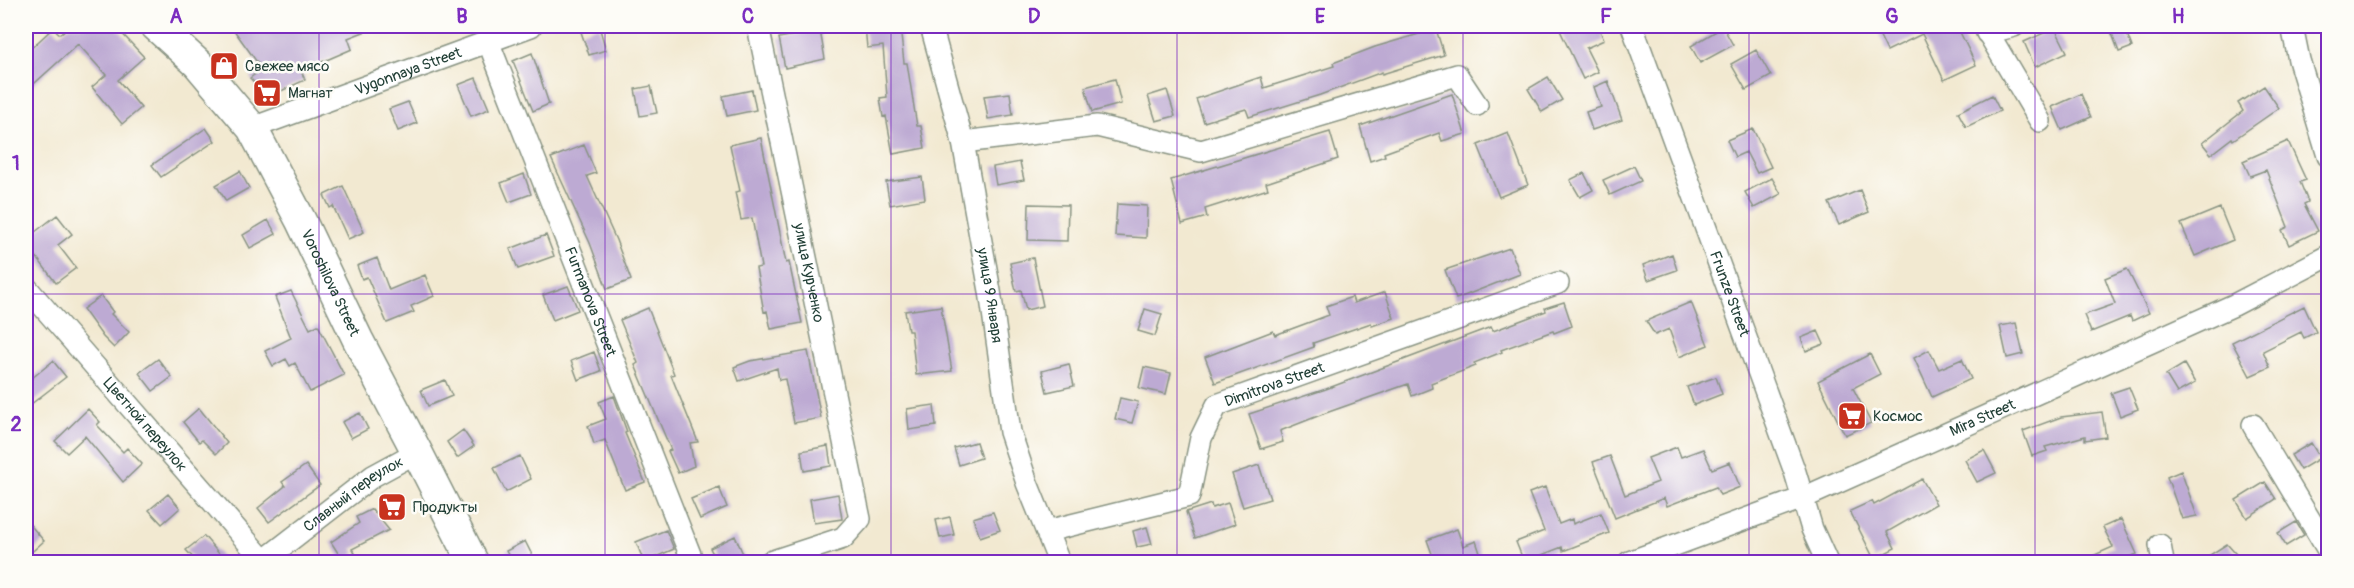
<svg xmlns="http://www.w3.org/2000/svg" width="2354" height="588" font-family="Pangolin,sans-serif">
<rect width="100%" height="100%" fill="#fdfcf7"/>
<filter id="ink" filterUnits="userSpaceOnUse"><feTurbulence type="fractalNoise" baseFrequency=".0167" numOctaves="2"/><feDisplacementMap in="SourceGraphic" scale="12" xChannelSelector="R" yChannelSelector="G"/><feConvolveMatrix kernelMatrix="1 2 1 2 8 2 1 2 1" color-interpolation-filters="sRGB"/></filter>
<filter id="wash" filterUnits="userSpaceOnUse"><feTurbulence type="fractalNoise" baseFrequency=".008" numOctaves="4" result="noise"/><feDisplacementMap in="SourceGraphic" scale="24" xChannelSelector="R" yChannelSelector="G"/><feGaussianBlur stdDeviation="1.35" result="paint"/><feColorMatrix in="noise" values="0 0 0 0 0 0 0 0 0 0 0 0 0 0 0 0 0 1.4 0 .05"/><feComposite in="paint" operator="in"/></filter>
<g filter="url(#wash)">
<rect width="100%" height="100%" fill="#f2e9d1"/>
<g id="blocks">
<path fill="#bdaad3" d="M70 26H115L144 57 118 80 141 108 122 124 92 87 106 75 78 44 26 91V53L53 28 60 34Z
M231 26H379L348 38 352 49 301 71 305 80 268 97 250 78 262 69Z
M599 26 606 50 589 55 581 32Z
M865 26H900L904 63H907L917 126H921L925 148 893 154 886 116 883 117 880 98 887 97 883 46 867 48Z
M1558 26H1598L1604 40 1586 48 1598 72 1583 79Z
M1895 26H1957L1976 65 1944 80 1922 34 1887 51 1879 34Z
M2109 26H2124L2132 47 2119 52Z
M1723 27 1733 45 1700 63 1691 46Z
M2055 28 2067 52 2035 67 2024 42Z
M1436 29 1444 55 1382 74V72L1320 95 1249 117 1246 109 1204 122 1196 99 1261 77 1264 88 1334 66 1333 63 1375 47Z
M820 30 825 59 785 68 779 38Z
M1756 50 1771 76 1746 90 1731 64Z
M532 53 549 104 533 111 513 61Z
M1548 77 1562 100 1542 112 1528 89Z
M476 78 489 109 471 116 458 85Z
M1115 79 1121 104 1092 112 1085 87Z
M1608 81 1622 120 1592 130 1586 112 1601 107 1594 87Z
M651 86 657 113 640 116 635 89Z
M2264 86 2279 108 2233 140 2232 138 2211 154 2202 143 2243 111 2238 103Z
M752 90 756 110 727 116 723 96Z
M1167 90 1175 116 1156 121 1148 96Z
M1010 93 1013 115 988 119 984 96Z
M1452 94 1465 134 1442 141 1439 133 1384 153 1385 156 1370 161 1360 126Z
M2081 94 2091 117 2062 130 2052 107Z
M1992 95 2000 111 1966 127 1958 112Z
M408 102 417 123 398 131 389 109Z
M206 128 215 141 161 177 152 165Z
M1753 129 1771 167 1757 173 1746 152 1735 157 1727 140Z
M1330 132 1338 159 1266 183 1268 189 1205 209 1207 217 1182 224 1171 180Z
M1508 133 1528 185 1499 197 1478 145Z
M761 138 786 263 789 262 802 323 771 329 767 311 764 312 756 268 761 267 752 218 741 220 735 192 740 191 730 145Z
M2288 141 2306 180 2300 182 2308 202 2304 204 2318 231 2289 245 2282 230 2288 227 2266 170 2250 176 2243 161Z
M584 145 596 173 587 176 616 240 631 280 607 289 590 243 551 158Z
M1020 162 1024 180 996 185 993 167Z
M1634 166 1641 181 1610 195 1603 180Z
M240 171 249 188 226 201 216 185Z
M1584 173 1593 190 1580 197 1570 180Z
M524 174 531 194 509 202 501 183Z
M922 177 925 199 890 205 886 182Z
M1772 178 1781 194 1754 208 1745 192Z
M343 186 364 232 348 239 333 206 330 208 324 195Z
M1860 190 1869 212 1839 225 1829 203Z
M1029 204 1068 205 1067 241 1028 240Z
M1117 204 1147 206 1146 238 1115 236Z
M2220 208 2233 240 2195 256 2181 224Z
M57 215 72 234 58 245 76 268 56 283 26 243V239Z
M268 220 276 234 250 248 243 235Z
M546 235 554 256 518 269 510 249Z
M1510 248 1520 274 1456 299 1445 270Z
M1672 254 1677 270 1648 280 1643 265Z
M377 258 389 290 425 275 434 296 411 306 414 312 387 323 367 277 362 279 357 266Z
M1033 258 1043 306 1026 310 1021 290 1016 291 1010 263Z
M2127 269 2149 313 2132 321 2130 316 2091 332 2084 315 2115 304 2105 278Z
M568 286 578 310 553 320 543 295Z
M291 291 310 329 318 325 344 375 310 392 295 363 290 366 286 359 273 366 265 351 291 338 275 297Z
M1385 292 1394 318 1372 326 1371 323 1313 343 1314 347 1215 383 1205 357 1273 331 1275 335 1329 315 1326 306 1352 297 1354 303Z
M101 296 113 312 111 314 129 332 114 348 103 337 83 309Z
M1564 302 1572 326 1554 333 1553 331 1501 350 1502 352 1474 363 1476 366 1431 383 1432 388 1412 396 1408 384 1323 414 1280 431 1283 442 1261 449 1249 414 1326 389 1491 327 1493 331 1546 311 1545 308Z
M1691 302 1708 345 1679 357 1669 329 1655 335 1646 321Z
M941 306 952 371 916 375 911 331H908L905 311Z
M2304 306 2316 332 2304 338 2301 332 2263 351 2270 367 2250 376 2232 342Z
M648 308 674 374 671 375 698 442 690 443 694 466 678 473 668 451 671 450 635 365 638 363 620 320Z
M1145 309 1162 314 1155 336 1138 331Z
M2016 323 2023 354 2007 358 2000 326Z
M1818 331 1824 344 1806 351 1801 338Z
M1929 350 1939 369 1962 359 1971 379 1932 397 1914 358Z
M808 351 821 418 794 423 785 379 779 380 777 368 739 381 734 367 750 361Z
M594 352 601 371 578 380 571 361Z
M1870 354 1880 374 1853 388 1871 423 1845 435 1818 381Z
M158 359 172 377 153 391 139 373Z
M53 361 66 377 26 408V383Z
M1069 364 1074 386 1047 392 1042 371Z
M2184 364 2195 383 2177 393 2166 375Z
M1144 367 1171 373 1166 394 1139 388Z
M1716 377 1722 394 1694 405 1687 387Z
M445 380 452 396 428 406 421 390Z
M2129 387 2138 409 2120 416 2111 393Z
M614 396 627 432 625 433 645 482 625 490 605 440 594 444 588 426 606 419 599 402Z
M1120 398 1138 402 1132 423 1115 419Z
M934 405 936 426 909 430 907 409Z
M199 408 227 443 216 454 202 440 199 442 183 422Z
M88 409 100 422 97 425 123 452 127 448 142 464 123 482 85 436 67 453 55 441Z
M2102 412 2106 437 2085 440V436L2045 447 2047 451 2032 456 2023 431 2061 417Z
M360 413 368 429 351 438 342 422Z
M463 430 474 446 457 458 447 442Z
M976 442 981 458 959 465 954 448Z
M2311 443 2320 458 2300 470 2291 455Z
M828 446 831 466 804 471 801 451Z
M1677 447 1681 457 1703 449 1712 469 1730 462 1740 487 1720 495 1716 487 1667 506 1664 498 1615 518 1593 462 1610 456 1625 495 1658 482 1648 458Z
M1984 450 1996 473 1977 482 1965 460Z
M520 456 531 479 506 492 494 468Z
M306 465 320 485 269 522 258 508 285 486 282 482Z
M1259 465 1270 499 1243 507 1232 474Z
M2181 471 2197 516 2182 519 2167 477Z
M1922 479 1936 504 1887 532 1895 548 1874 559 1850 511 1872 501 1874 505Z
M2265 482 2276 499 2247 518 2236 500Z
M719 487 727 507 700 519 691 499Z
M1545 487 1559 524 1572 519 1573 524 1601 513 1609 533 1563 551 1562 547 1524 562 1516 542 1544 531 1529 493Z
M168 494 180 508 162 524 149 510Z
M838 494 842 519 814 523 810 499Z
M1228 503 1235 524 1195 538 1186 512 1211 504 1212 508Z
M372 509 389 530 352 549 355 553 343 561 331 542 359 523 356 517Z
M993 512 1000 530 980 537 973 518Z
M950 517 954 535 940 538 936 520Z
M2121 519 2137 554 2118 562H2079L2113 547 2103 527Z
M26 520 44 541 26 557Z
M2296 522 2304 535 2286 546 2278 533Z
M1147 527 1152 544 1137 547 1133 531Z
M1457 529 1463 546 1476 541 1483 562H1435L1427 540Z
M666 530 674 549 644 562 636 542Z
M204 536 226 562H197L186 550Z
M735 536 744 556 730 562H717L710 548Z
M525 541 532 555 518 562H512L506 551Z
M2227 544 2243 562H2199Z"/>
</g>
</g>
<g filter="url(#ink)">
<use href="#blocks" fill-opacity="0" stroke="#889382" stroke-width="1.5"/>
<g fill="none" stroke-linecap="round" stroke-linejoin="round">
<g stroke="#889382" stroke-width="24">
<g id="minor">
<path id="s1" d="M758 26 860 519 843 538 770 562"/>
<path id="s2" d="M931 26 963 142 990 291 1010 432 1027 483 1059 562"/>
<path id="s3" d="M1632 26 1795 472 1812 529 1827 562"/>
<path d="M1984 26 2040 121"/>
<path d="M2292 26 2299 60 2328 156"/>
<path d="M1987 33 2014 26"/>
<path id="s4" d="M488 41 693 562"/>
<path id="s5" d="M252 128 531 26"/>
<path d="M963 142 1097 126 1201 151 1457 75 1477 105"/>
<path id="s6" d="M26 287 264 561"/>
<path d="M2253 425 2328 550"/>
<path id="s7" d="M1047 531 1189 496 1201 438 1217 405 1558 283"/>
<path d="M2160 545 2163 562"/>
<path id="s8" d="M262 562 373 476 417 452"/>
<path id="s9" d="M1629 562 1803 498 2234 305 2328 256"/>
</g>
</g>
<g stroke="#889382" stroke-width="33">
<g id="secondary">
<path id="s10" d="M156 26 198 64 252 128 301 221 358 340 417 452 473 562"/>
</g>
</g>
<use href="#minor" stroke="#fff" stroke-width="21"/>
<use href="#secondary" stroke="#fff" stroke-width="30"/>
</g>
</g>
<path fill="none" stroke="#7b2cbf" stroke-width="1.5" stroke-opacity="0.55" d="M319 26V562M605 26V562M891 26V562M1177 26V562M1463 26V562M1749 26V562M2035 26V562M26 294H2328"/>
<defs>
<g id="shop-square" transform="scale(1.5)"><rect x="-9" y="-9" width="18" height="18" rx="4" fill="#c8321e" stroke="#fdfcf7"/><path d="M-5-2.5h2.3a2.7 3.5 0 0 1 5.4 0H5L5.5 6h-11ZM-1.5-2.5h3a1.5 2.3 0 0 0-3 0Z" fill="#fff"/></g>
<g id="supermarket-square" transform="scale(1.5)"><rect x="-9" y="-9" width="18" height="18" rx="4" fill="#c8321e" stroke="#fdfcf7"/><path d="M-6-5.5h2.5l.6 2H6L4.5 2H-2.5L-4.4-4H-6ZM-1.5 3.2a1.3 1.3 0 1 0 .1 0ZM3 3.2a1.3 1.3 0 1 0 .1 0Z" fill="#fff"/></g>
</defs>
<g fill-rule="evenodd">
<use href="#shop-square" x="224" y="66"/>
<use href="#supermarket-square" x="267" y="93"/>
<use href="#supermarket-square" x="1852" y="416"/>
<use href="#supermarket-square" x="392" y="507"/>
</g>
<g text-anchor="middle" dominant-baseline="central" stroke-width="5" stroke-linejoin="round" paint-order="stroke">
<g font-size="15" fill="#1f3d34" stroke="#fdfcf7" text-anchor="start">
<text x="245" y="66">Свежее мясо</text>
<text x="288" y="93">Магнат</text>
<text x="1873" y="416">Космос</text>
<text x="413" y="507">Продукты</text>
</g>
<g font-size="15" fill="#1f3d34" stroke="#fdfcf7">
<text stroke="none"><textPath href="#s5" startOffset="166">Vygonnaya Street</textPath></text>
<text stroke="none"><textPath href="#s1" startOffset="252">улица Курченко</textPath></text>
<text stroke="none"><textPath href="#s10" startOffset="314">Voroshilova Street</textPath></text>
<text stroke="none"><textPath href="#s3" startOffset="285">Frunze Street</textPath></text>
<text stroke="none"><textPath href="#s2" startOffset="276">улица 9 Января</textPath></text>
<text stroke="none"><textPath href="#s4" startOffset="280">Furmanova Street</textPath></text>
<text stroke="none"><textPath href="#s7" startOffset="303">Dimitrova Street</textPath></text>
<text stroke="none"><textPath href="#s9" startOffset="382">Mira Street</textPath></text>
<text stroke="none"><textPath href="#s6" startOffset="182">Цветной переулок</textPath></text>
<text stroke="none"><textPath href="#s8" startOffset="114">Славный переулок</textPath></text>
</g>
</g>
<rect width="2354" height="588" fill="none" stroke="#fdfcf7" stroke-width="66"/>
<rect x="33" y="33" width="2288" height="522" fill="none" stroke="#7b2cbf" stroke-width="2"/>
<g font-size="20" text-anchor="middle" font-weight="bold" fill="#7b2cbf">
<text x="176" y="23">A</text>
<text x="462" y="23">B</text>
<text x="748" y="23">C</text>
<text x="1034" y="23">D</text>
<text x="1320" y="23">E</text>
<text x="1606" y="23">F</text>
<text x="1892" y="23">G</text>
<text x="2178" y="23">H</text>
<text x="16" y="170">1</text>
<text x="16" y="431">2</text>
</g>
</svg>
